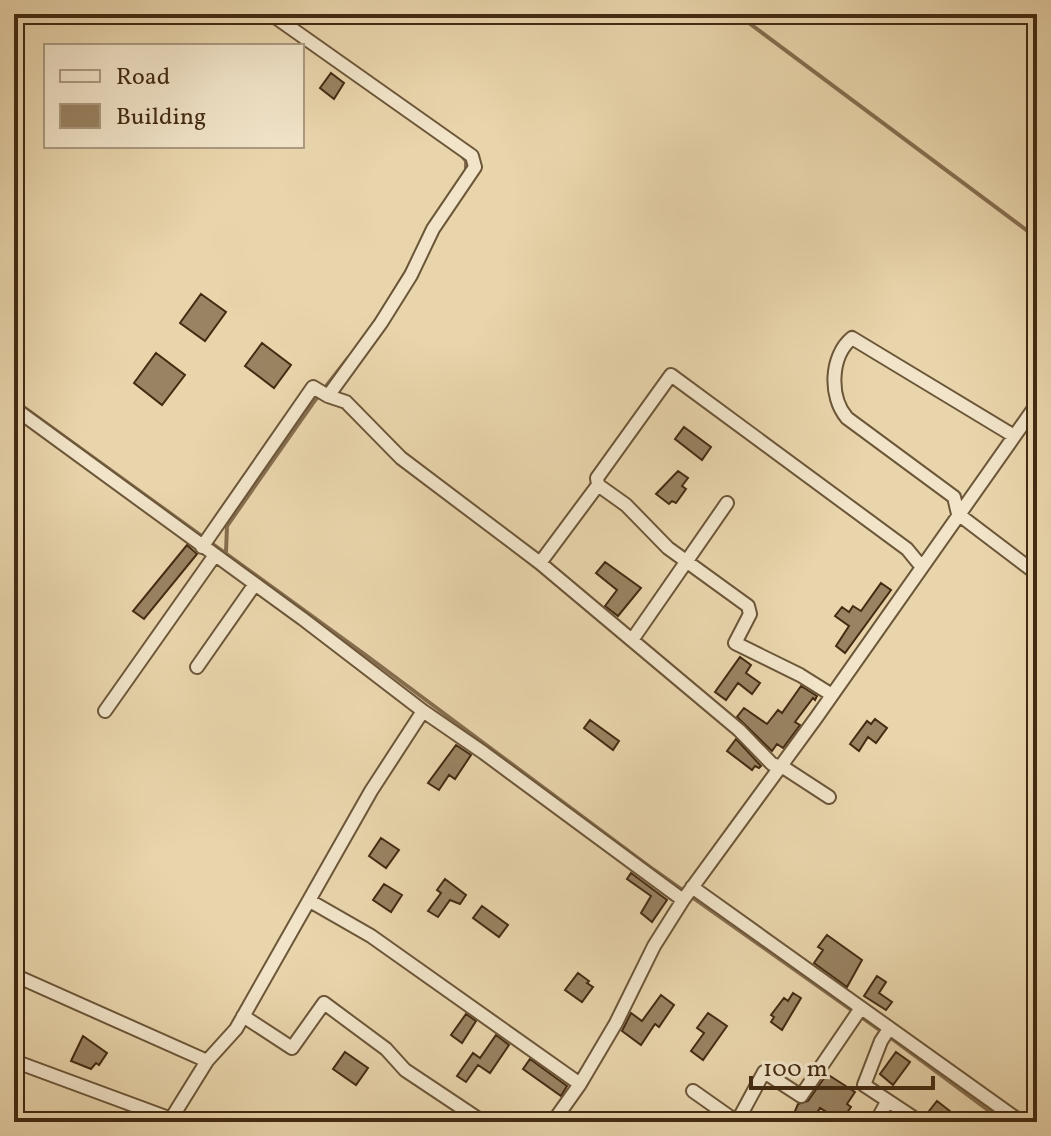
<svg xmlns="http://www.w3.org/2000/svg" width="1051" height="1136" font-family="Vollkorn,serif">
<rect width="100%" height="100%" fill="#e9d5ac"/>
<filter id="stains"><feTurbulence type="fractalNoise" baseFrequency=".0025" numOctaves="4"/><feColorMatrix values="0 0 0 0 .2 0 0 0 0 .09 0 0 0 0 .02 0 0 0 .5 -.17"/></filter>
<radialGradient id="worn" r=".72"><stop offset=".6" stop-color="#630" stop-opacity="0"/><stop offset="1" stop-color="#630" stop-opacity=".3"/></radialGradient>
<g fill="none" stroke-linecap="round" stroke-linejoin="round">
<path stroke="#856e4f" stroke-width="4" d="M737 14 1037 238
M459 152 466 161V172
M375 322 410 265
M14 400 367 656 654 870 891 1038 1004 1122
M226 552 227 526 313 403 348 358"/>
</g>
<path fill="#998362" stroke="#432b12" stroke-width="2" d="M331 73 344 83 334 99 320 88Z
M201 294 226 312 205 341 180 323Z
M262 343 291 365 274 388 245 366Z
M156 353 185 375 162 405 134 383Z
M684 427 711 447 702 460 675 439Z
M678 471 688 478 682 486 686 489 676 503 672 501 669 504 656 494Z
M187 545 197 554 144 619 133 611Z
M605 562 641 588 618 616 605 606 617 590 596 573Z
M881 583 891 590 845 653 836 646 849 626 835 616 842 607 849 612 853 606 861 611Z
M740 657 751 665 746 673 760 683 752 694 738 683 726 700 715 692Z
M801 686 817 696 815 700 813 698 795 722 800 725 783 748 777 744 772 751 737 717 744 708 767 724 778 710 782 713Z
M875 719 887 728 876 743 868 737 859 751 850 744 867 721 871 724Z
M590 720 619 741 613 750 584 728Z
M736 739 761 766 759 768 755 766 752 770 727 751Z
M456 745 471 755 455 779 449 775 439 790 428 783Z
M381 838 399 850 386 868 369 856Z
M631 873 667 900 652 922 641 913 651 896 627 879Z
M445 879 466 895 460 904 450 900 438 917 428 911 441 893 437 890Z
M384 884 402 895 391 912 373 900Z
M482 906 508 925 499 937 473 918Z
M827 935 862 960 847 987 814 963 823 950 818 947Z
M578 973 589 981 587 983 593 987 582 1002 565 990Z
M877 976 886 982 879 993 892 1002 886 1010 864 996Z
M793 993 801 998 782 1030 771 1022 774 1017 771 1015 784 998 788 1001Z
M661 995 674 1005 659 1027 655 1024 641 1045 622 1031 631 1013 642 1021Z
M708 1013 727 1026 703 1060 691 1051 704 1033 697 1028Z
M466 1014 476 1021 462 1043 451 1035Z
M496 1035 509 1045 490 1073 478 1065 466 1082 457 1076 473 1053 480 1058Z
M83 1036 107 1053 99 1065 96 1063 91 1069 71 1061Z
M345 1052 368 1068 356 1085 333 1069Z
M896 1052 910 1062 893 1085 880 1074Z
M530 1059 567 1086 561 1096 523 1069Z
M827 1074 855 1092 847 1104 851 1107 841 1121 820 1108 812 1121 795 1111 798 1104 808 1101Z
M937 1101 964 1122H936L926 1115Z"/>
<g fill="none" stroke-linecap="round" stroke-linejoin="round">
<g stroke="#6c5638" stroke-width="16">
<path id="street" d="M328 396 346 402 401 458 540 563 739 730 772 764 786 769 829 797
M14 408 303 619 423 711 484 753 683 900
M1014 436 852 338C830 356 829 397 847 418L954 497 958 514 1037 574
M598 485 597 478 671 375 907 549 921 566
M202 547 313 387 328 396 381 323 411 275 433 229 475 167 472 156 271 14
M540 563 598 485 626 505 668 548 748 606 750 614 735 643 800 675 832 695
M632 640 727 503
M197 667 255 584
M105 711 215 555
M692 887 1021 1122
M310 901 371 936 580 1084
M14 975 207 1061
M243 1016 292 1048 324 1003 386 1049 405 1070 483 1122
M889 1029 881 1041 864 1085 920 1122
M14 1061 171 1119
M693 1091 737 1122
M180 1122 171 1119 207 1061 236 1029 371 791 423 711
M553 1122 580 1084 616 1023 654 946 683 900 816 718 1037 404
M737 1122 764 1072 801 1096 861 1008
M876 1122 887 1102"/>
</g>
<use href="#street" stroke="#f1e4c9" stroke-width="12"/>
</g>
<rect width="1051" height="1136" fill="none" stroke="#e9d5ac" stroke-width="48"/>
<rect x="16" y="16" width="1019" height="1104" fill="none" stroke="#432b12" stroke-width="4"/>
<rect x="24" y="24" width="1003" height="1088" fill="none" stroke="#432b12" stroke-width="2"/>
<rect x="44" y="44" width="260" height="104" fill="#f1e4c9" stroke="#ab9a80" stroke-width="2"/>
<rect x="60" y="70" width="40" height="12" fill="#f1e4c9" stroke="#ab9a80" stroke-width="2"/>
<text x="116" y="84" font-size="24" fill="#432b12">Road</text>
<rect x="60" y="104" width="40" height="24" fill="#998362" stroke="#ab9a80" stroke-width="2"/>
<text x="116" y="124" font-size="24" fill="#432b12">Building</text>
<path d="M751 1076v12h182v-12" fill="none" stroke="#432b12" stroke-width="4"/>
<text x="763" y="1076" font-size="24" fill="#432b12" stroke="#f1e4c9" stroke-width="6" paint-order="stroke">100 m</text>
<rect width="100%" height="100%" filter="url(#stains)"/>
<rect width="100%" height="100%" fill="url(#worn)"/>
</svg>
